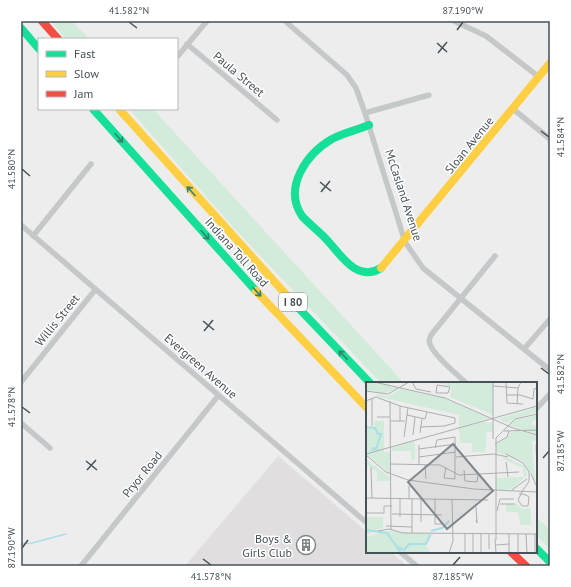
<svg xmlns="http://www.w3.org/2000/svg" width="571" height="587" font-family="'PT Sans',sans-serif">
<rect width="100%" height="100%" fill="#eeeded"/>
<path fill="#e0dede" d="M278 456 367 532V552H391L407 566H185Z"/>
<path fill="#d2ebda" d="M50 21H72L89 39H66Z
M129 109H153L404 383H381L233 227Z
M536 517 550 530V549L536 535Z"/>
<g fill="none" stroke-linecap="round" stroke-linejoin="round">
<path stroke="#a9e0e7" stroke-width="1.5" d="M21 544 32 543 66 534"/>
<path stroke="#c4c8c9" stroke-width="5.5" d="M285 21 347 75 356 88 365 113 405 242 423 268 550 370
M454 21 486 36 539 77
M187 44 277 120
M177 57 207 21
M513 109 550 139
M365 113 429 95
M21 225 367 523
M33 236 91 164
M524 349 550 319
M21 382 95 290
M466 383C457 374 434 356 430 344 428 341 430 338 431 335L495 256
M536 409 550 394
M21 423 50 448
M400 552 417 566
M81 566 218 396"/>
<path stroke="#16e098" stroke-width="8" d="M21 28 39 49
M93 109 256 291
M369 125C357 130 343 133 332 139 306 154 283 188 302 216 310 225 319 231 327 240 341 255 357 283 381 268
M290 299 370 383
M536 548 550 562"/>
<path stroke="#ffcf43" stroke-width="8" d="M119 109 290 299
M381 268 550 63
M256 291 367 408"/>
<path stroke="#f24e42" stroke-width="8" d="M42 21 58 39
M511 552 526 566"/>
</g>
<defs><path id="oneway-shaft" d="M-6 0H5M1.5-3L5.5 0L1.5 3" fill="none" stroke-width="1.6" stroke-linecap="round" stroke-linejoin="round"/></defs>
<g stroke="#35836e">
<use href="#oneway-shaft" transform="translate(119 138) rotate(48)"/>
<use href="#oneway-shaft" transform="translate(191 191) rotate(-132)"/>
<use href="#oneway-shaft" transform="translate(205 235) rotate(48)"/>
<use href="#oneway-shaft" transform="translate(257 292) rotate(47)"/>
<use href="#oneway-shaft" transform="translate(343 355) rotate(-134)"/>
</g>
<path fill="none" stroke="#465158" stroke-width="1.5" d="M129 22 137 28M457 30 463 22M437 43 447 52M438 53 447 42M541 131 549 137M22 169 30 176M320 182 331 191M321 192 330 181M203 321 214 330M204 331 213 320M541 368 549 374M22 407 30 413M543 458 549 451M86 461 97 470M87 470 96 460M22 548 28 540M203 559 211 565M453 565 460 557"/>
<defs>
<g id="building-ring" transform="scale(1)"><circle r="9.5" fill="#fff" stroke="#81888c" stroke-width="1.5"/><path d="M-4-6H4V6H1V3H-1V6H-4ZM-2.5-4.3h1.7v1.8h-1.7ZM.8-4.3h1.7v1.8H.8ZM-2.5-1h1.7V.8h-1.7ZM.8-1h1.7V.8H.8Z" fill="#81888c"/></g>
</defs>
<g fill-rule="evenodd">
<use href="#building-ring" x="306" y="545"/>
</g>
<g text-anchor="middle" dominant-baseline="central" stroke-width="3" stroke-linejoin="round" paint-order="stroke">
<rect fill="#fff" stroke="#7e858a" stroke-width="1" x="279" y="293" width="28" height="18" rx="3"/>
<g font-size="11" font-weight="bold" fill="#465158">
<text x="293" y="302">I 80</text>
</g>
<g font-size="12" fill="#465158" stroke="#fff">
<text transform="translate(239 74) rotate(40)">Paula Street</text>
<text transform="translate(469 145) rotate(-51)">Sloan Avenue</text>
<text transform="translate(404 195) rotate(72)">McCasland Avenue</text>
<text transform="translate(237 252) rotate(48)">Indiana Toll Road</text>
<text transform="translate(57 320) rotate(-51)">Willis Street</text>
<text transform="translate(201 366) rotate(41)">Evergreen Avenue</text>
<text transform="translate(142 474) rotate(-51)">Pryor Road</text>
</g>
<g font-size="12" fill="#465158" stroke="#fff" text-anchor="end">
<text x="292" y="538">Boys &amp;<tspan x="292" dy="14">Girls Club</tspan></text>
</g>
</g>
<g transform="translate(366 382)">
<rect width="171" height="171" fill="#eeeded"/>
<path d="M0 0H5L32 6 19 11 0 8ZM70 0H127V33L84 15 86 5ZM35 7 77 16 123 36 93 45V33L10 14 11 12 22 14ZM171 25V30L149 36 141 41 132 37ZM171 33V38L166 39V43L171 44V52L143 43 148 38ZM8 39H18V66L8 70 18 67V70H24L25 92 0 72V46H8ZM117 40 127 41V50H121L119 70H106V61H94L93 46ZM154 49 171 54V59H166L169 99 157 79 130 70V63L143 54 144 50ZM49 59V77H45V69H26V65ZM138 74 158 84 161 93 147 107 130 108V96L158 95 157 86 137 77ZM0 77 25 96 24 99H11V91L4 84H0ZM140 122H150L157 127 165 126V143H154L152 130H140ZM0 135H17V145L0 153ZM21 149 67 152 60 164 64 171H0V155Z" fill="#d2ebda"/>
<path fill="none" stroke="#a9e0e7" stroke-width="2" d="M0 45 9 46 12 52H15L10 67 7 66 6 69M0 148 21 151 35 171M65 149 76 146 83 139M31 165 38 168 43 162H60L64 153"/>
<path fill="none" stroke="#abafb1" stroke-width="1" d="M8 0 79 16 147 46 171 53M46 0 50 7 65 10M127 0V57M140 0 141 21 157 22M71 3 84 5 82 11H70ZM127 4 152 6M0 9 22 12 43 0M140 13H154L167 17 168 7 171 6M0 19 10 15 34 24 89 36V41L78 44 54 45M24 19 25 148M151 22 152 6 155 0M34 24V39M41 33 59 37 61 30M11 35H24M24 39H39M0 40V19M6 44V16M138 49 171 48M54 51 56 37M47 53 49 35M38 55 42 26M129 62 141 55 143 49M53 63V82M170 63 171 87M69 66 71 58 89 55V97L78 96 80 85M53 67 90 62M0 72 171 24M128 72 142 75M140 72 157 81 163 90V99L162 101 157 108 152 118 156 124H162L163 115 160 113H159L157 112H153M0 73 20 90 42 98 108 107 171 110M53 75 90 70M90 75 128 72M140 80 142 95M25 82 74 83 93 93 153 90M59 83 60 97M5 85 6 116M98 88 99 99 111 100 112 93M165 92 171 105M43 104V117M146 108 161 97M0 116 122 118M34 116V135M46 117V151M55 117V140M69 117V142H77M134 122H149M131 129 134 117H148M0 131H18V124H26M26 132 76 133M110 138 111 141 110 125M20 144 46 145M12 149 23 147 37 151 171 152M99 152V171M107 152V171M115 152V171M123 152V167M143 152V171M152 152V171M160 152 161 171M169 152V171M129 157 130 171M130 158V56L149 37 171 32M130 163 143 162M83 171 87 159 86 117"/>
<path fill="#81888c" fill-opacity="0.15" stroke="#81888c" stroke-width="2" d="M87 62 127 109 81 147 42 100Z"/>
<rect width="171" height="171" fill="none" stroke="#465158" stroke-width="2"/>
</g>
<rect width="571" height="587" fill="none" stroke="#ffffff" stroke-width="44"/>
<rect x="38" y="38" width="140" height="72" fill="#ffffff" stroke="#b5b9bc"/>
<rect x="46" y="51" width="20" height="6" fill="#16e098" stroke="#b5b9bc"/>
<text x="74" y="58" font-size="12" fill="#465158">Fast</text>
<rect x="46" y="71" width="20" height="6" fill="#ffcf43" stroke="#b5b9bc"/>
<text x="74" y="78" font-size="12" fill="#465158">Slow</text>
<rect x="46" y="91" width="20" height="6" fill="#f24e42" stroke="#b5b9bc"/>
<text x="74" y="98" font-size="12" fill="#465158">Jam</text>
<rect x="22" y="22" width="527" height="543" fill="none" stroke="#465158" stroke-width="1.5"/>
<g font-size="10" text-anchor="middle" fill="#465158">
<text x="129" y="14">41.582°N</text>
<text x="463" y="14">87.190°W</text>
<text transform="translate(560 137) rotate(-90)" y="4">41.584°N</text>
<text transform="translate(11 169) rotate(-90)" y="4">41.580°N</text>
<text transform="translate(560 374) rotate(-90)" y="4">41.582°N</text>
<text transform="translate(11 407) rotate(-90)" y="4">41.578°N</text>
<text transform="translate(560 451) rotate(-90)" y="4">87.185°W</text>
<text transform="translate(11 548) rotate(-90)" y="4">87.190°W</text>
<text x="211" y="580">41.578°N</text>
<text x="453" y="580">87.185°W</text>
</g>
</svg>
